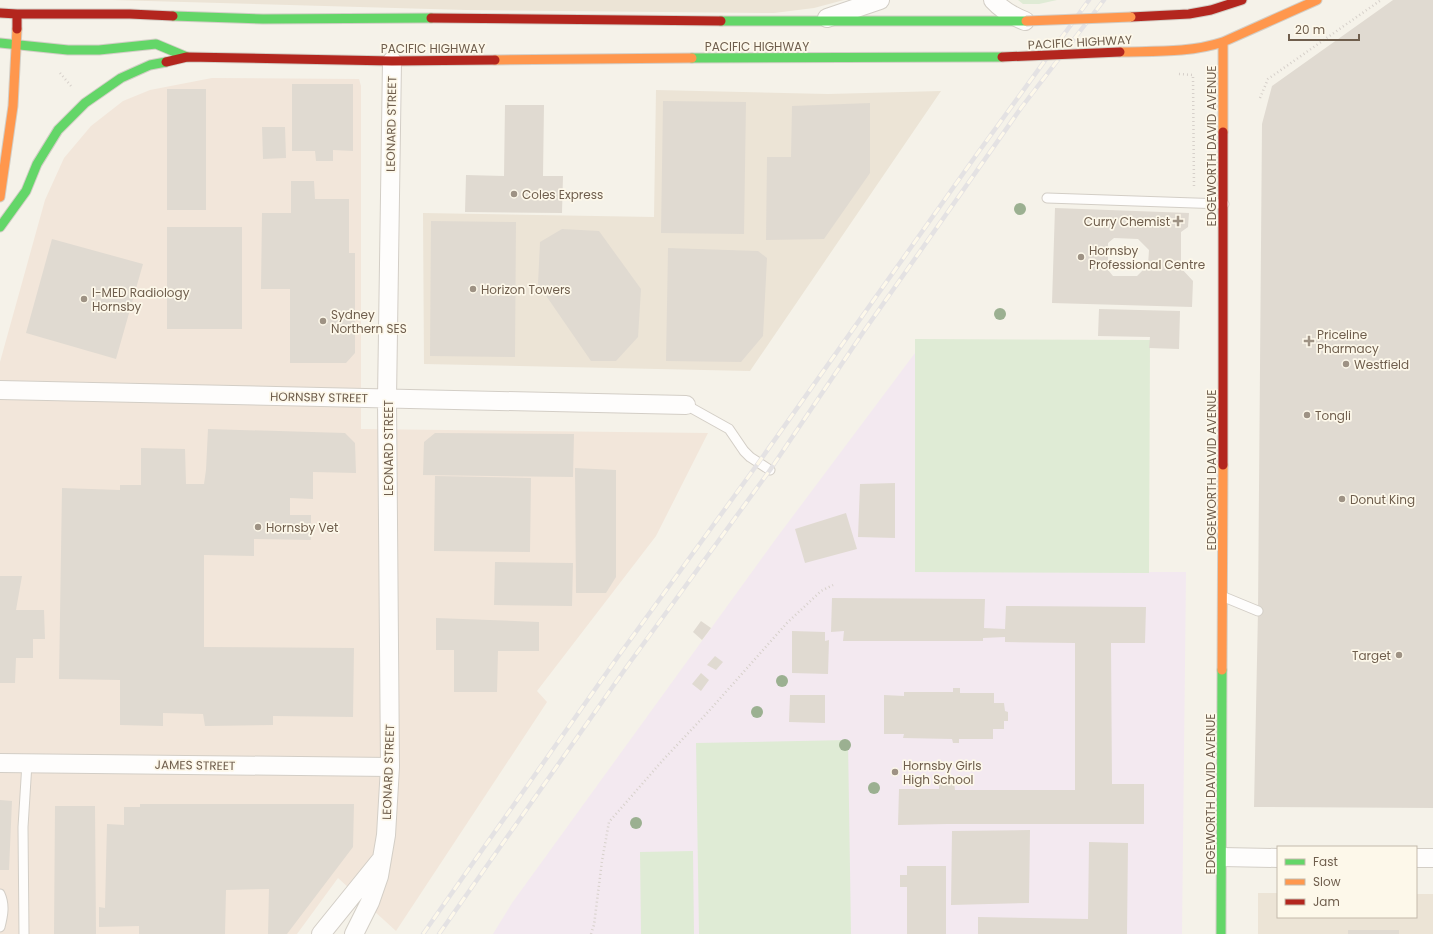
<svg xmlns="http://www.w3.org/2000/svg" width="1433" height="934" font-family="Poppins,sans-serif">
<rect width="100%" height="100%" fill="#f5f2e9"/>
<path fill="#ece4d6" d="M112 0H844L814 8 774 13 466 10Z
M656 90 828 94 941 91 750 371 424 364 423 213 654 217Z
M1258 893H1278V917H1416V894H1433V934H1258Z"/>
<path fill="#f2e6da" d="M212 78 359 79 361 86V429L708 433 656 536 537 691 547 702 396 931 338 878 297 934H0V362L45 200 64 158 91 126 123 101 150 90Z"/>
<path fill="#f3e9f0" d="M915 353 916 572H1186L1182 934H493L512 903 775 540Z"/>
<path fill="#dfebd5" d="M1018 0H1057L1039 4H1023Z
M915 339 1150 340 1149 573 915 572Z
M848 740 851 934H699L696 743Z
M693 851 694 934H641L640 852Z"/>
<path fill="#e0dad1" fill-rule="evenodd" d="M1393 0H1433V808L1254 807 1258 611 1262 124 1272 86Z
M292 84H353V151L333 150V161H316L315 151H292Z
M167 89H206V210H167Z
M663 101 746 102 744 234 661 233Z
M870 103V173L824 239 766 240 767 157H791L792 106Z
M505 105H544L543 176H563L562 213 465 212 466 175 504 176Z
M262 127H285L286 158 263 159Z
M291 181H314L315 199H349V253H355V353L346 363H290V289H261L262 213H291Z
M1055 208 1189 213 1188 227 1181 232V268L1193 281 1192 307 1052 303ZM1114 238 1138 239 1149 250 1148 265 1137 276H1113L1108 270V243Z
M431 221 516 222 515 357 430 356Z
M167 227H242V329H167Z
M562 229 599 231 641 289 638 337 616 361H591L538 284 540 242Z
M52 239 143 264 116 359 26 333Z
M668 248 758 251 767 258 763 336 741 362 666 361Z
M1099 309 1180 311 1179 349 1149 348 1150 337 1098 336Z
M208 429 345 433 355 443 356 473 313 472V499L290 498V515H311V540L254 539V556L204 555V647L354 648 353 717 273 716V725L205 726 203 714 163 713V726L120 725V680L59 679 62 488 120 490V485H141V448L185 449 186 484H204L206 470Z
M435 433 574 434 573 477 423 475 424 442Z
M575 468 616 470V577L606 593H576Z
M435 476 531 478 530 552 434 551Z
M895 483V538L858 537 860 484Z
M846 513 857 549 805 563 795 529Z
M495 562 573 563 572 606 494 605Z
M0 576H22L16 610H44L45 639H33V658H16L15 683H0Z
M832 598 985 599 984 628 1005 629 1006 606 1146 607 1145 643H1111L1112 784H1144V824H947L898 825 899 789H939V782H954L955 790H1075V643L1005 642V637L983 638V641H843L844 631 831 632Z
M436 618 539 622V651H498L497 692H454V650H436Z
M701 621 711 628 702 640 693 632Z
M792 631 825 632V641L829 640 828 674 792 673Z
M715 656 723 662 716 670 707 665Z
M701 673 709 680 701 691 692 684Z
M953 688H960V693H994V703H1004L1005 711 1008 712V721H1004V729H993V739H959V743H953L952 739 903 738 904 734H884V695L904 696V692H953Z
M790 695H825V723L789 722Z
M0 800 12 801 9 870H0Z
M140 804H354L353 847 287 934H268L269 889 226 890 225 934H139V926L99 927V907L105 908 107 824 124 825V807H140Z
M55 806H95L96 934H54Z
M1030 830 1029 903 951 905 952 831Z
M1089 842 1128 843 1127 934H978V917L1088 919Z
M907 866H946V934H907V887H900V875H907Z
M1348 930H1399V934H1348Z"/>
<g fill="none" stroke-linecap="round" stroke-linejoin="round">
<g stroke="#d3cec6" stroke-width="11">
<path id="lane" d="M1047 198 1224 204
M686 405 729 429 744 451 750 457 770 470
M1224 597 1258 611
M0 894C5 905 3 915 0 927
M24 934 23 827 27 763"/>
</g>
<g stroke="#d3cec6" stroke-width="20">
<path id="street" d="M993 0C1002 10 1012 16 1025 21
M827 18 880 0
M0 390 686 405
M0 763 390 767
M1222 857 1278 858
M1416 858H1433
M321 934 380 861
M354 934 370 902 379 876 386 835 390 767 387 399 392 61"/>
</g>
<g stroke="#d3cec6" stroke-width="11">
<path id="fast" d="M173 16 263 19 431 18
M721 21H1026
M0 43 68 50H99L156 44 187 57
M692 58 1002 57
M0 227 26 191 37 164 58 130 85 103 121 78 150 65 166 62
M1221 934 1222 670"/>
</g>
<g stroke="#d3cec6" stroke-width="11">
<path id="slow" d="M1223 42V132
M1120 52C1154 51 1190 53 1223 42L1317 0
M495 60 692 58
M0 197 13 106 17 29
M1222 670 1223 465"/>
</g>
<g stroke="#d3cec6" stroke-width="11">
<path id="jam" d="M0 13 17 14
M1131 17 1189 14 1211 10 1242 0
M431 18 721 21
M17 29V14H130L173 16
M166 62 187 57 392 61 495 60
M1223 465V132"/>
</g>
<path stroke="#d6d0ca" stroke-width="2.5" stroke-dasharray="1 3" stroke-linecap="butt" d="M60 73 71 86
M1179 74 1193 75 1194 188
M1260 98 1268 79 1381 0
M591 934 594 925 602 861 609 822 663 760 708 712 787 623 821 591 833 585"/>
<use href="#lane" stroke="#fefdfc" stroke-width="9"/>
<use href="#street" stroke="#fefdfc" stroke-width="18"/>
<use href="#fast" stroke="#63d668" stroke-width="9"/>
<use href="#slow" stroke="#ff974d" stroke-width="9"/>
<use href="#jam" stroke="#b3261e" stroke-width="9"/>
<g stroke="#e4e2e3" stroke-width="4.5">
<path id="rail" d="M423 934 617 658 759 462 977 154 1089 0
M439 934 628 665 770 470 864 331 1021 108 1104 0"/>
</g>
<use href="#rail" stroke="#fdf8ea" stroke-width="3" stroke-dasharray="9" stroke-linecap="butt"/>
<g stroke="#d3cec6" stroke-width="11" stroke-linecap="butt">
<path id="slow-bridge" d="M1026 21 1131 17"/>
</g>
<g stroke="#d3cec6" stroke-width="11" stroke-linecap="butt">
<path id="jam-bridge" d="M1002 57 1120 52"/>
</g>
<use href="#slow-bridge" stroke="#ff974d" stroke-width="9"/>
<use href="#jam-bridge" stroke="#b3261e" stroke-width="9"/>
</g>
<g fill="#9bb091">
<circle cx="1020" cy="209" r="6"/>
<circle cx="1000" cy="314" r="6"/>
<circle cx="782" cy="681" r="6"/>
<circle cx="757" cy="712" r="6"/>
<circle cx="845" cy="745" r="6"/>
<circle cx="874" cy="788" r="6"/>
<circle cx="636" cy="823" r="6"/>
</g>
<g fill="#9e9284" stroke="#fdf8ea" stroke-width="1.5">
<circle cx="514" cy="194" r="4"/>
<path d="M1176 215h4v4h4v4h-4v4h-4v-4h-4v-4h4z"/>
<circle cx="1081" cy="257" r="4"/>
<circle cx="473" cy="289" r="4"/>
<circle cx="84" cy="299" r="4"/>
<circle cx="323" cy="321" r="4"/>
<path d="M1307 335h4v4h4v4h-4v4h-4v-4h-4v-4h4z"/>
<circle cx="1346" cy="364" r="4"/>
<circle cx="1307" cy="415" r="4"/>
<circle cx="1342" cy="499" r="4"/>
<circle cx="258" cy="527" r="4"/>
<circle cx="1399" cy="655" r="4"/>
<circle cx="895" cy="772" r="4"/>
</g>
<g text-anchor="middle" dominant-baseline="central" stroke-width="3.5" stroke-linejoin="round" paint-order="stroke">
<g font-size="12" fill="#6f5e4d" stroke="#fdf8ea">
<text transform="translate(1080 42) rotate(-3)">PACIFIC HIGHWAY</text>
<text x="757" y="46">PACIFIC HIGHWAY</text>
<text x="433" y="48">PACIFIC HIGHWAY</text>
<text transform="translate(391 124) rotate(-89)">LEONARD STREET</text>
<text transform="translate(1211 146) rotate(-90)">EDGEWORTH DAVID AVENUE</text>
<text transform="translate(319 397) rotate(1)">HORNSBY STREET</text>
<text transform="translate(388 448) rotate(-90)">LEONARD STREET</text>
<text transform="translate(1211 470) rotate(-90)">EDGEWORTH DAVID AVENUE</text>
<text transform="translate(195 765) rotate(1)">JAMES STREET</text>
<text transform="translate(388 772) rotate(-88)">LEONARD STREET</text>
<text transform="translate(1210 794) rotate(-90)">EDGEWORTH DAVID AVENUE</text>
</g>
<g font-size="12" fill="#6f5e4d" stroke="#fdf8ea" text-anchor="start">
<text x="522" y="194">Coles Express</text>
<text x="1170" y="221" text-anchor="end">Curry Chemist</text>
<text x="1089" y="250">Hornsby<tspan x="1089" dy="14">Professional Centre</tspan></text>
<text x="481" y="289">Horizon Towers</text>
<text x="92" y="292">I-MED Radiology<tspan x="92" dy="14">Hornsby</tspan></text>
<text x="331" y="314">Sydney<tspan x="331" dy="14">Northern SES</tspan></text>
<text x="1317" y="334">Priceline<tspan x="1317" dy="14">Pharmacy</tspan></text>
<text x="1354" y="364">Westfield</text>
<text x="1315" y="415">Tongli</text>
<text x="1350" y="499">Donut King</text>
<text x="266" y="527">Hornsby Vet</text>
<text x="1391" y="655" text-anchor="end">Target</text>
<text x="903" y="765">Hornsby Girls<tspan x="903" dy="14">High School</tspan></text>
</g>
</g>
<rect x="1277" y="846" width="140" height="72" fill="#fdf8ea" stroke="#c4baab"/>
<rect x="1285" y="859" width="20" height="6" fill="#63d668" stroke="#c4baab"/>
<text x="1313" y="866" font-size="12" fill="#6f5e4d">Fast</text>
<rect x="1285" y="879" width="20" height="6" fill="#ff974d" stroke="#c4baab"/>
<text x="1313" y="886" font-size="12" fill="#6f5e4d">Slow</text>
<rect x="1285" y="899" width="20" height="6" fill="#b3261e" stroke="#c4baab"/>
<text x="1313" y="906" font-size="12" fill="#6f5e4d">Jam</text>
<path d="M1289 34v6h70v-6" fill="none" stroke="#6f5e4d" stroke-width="2"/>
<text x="1295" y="34" font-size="12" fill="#6f5e4d" stroke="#fdf8ea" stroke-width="3" paint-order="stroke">20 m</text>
</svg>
